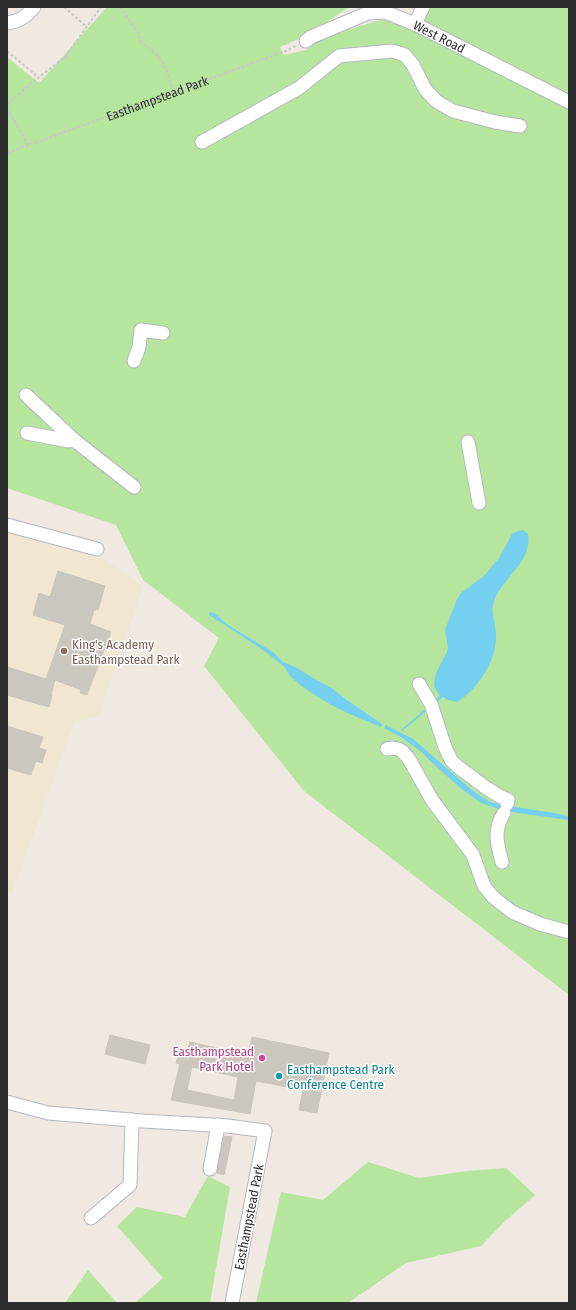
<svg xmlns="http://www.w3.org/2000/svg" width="576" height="1310" font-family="'Fira Sans Condensed',sans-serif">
<rect width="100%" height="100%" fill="#efe9e1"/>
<path fill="#f0e6d1" d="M7 532 100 557 143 586 98 716 74 722 12 893 7 891Z"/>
<path fill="#b6e59e" d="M107 7H349L306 36 280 47 284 55 306 50 320 38 387 18 569 107V995L304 791 204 666 219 638 143 580 116 525 7 488V57L39 83Z
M428 7H569V97L420 23Z
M368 1162 419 1178 467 1171 506 1168 535 1195 504 1222 481 1246 406 1263 348 1303H256L281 1192 323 1200Z
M208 1176 230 1187 210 1303H135L163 1278 117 1226 137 1207 185 1217Z
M88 1270 117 1303H65Z"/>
<path fill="#75cff0" d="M523 530 528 534C533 559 506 576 496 596 488 613 496 619 496 635 497 660 478 689 457 702L448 700 443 697 402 731 401 730 440 696C438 693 436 691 435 688 431 678 443 660 447 652L448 648 445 630 457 599 461 593 484 576 499 558 512 534 518 531Z
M210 612 214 613 228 625 274 653 283 662 297 668 313 678 333 689 347 700 382 724 381 727C359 718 338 710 318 697 308 691 299 684 291 677 287 673 286 668 282 665 259 646 234 631 209 615Z
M386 725 413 739 473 791 490 802 503 805 560 814 569 817V820L505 811 481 803 459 787 428 759 423 753 401 737 384 728Z"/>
<path fill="#cbc7bf" stroke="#cbc5ba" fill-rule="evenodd" d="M58 571 105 586 98 610H94L90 624 111 632 87 695 80 693 81 690 55 680 51 695H52L49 707 7 695V667L46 679 65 625 33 615 39 593 50 597Z
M7 726 43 737 39 748 46 750 42 763 36 761 31 775 7 768Z
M110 1035 150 1045 145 1064 105 1054Z
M252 1037 329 1053 317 1113 299 1110 303 1090 256 1081 250 1114 171 1100 180 1064 176 1063 180 1049 187 1051 190 1042 248 1055ZM192 1067 238 1077 234 1100 187 1090Z
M224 1136 232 1137 224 1175 217 1173Z"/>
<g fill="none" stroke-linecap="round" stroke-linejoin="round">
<g stroke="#b4b7c1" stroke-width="15">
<g id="minor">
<path d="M7 23C19 22 27 16 34 7"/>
<path d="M415 24 423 7"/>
<path id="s2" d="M306 41 311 37 368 13 385 12 415 24 569 102"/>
<path d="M202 142 299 88 339 56 392 51 405 55 413 65 425 89 436 101 453 111 495 122 520 126"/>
<path d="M134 361 139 347 141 330 163 333"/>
<path d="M26 395 74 440 134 487"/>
<path d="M27 433 69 441 74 440"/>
<path d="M468 442 479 503"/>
<path d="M7 525 97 549"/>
<path d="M419 684 431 704 445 747 451 760 457 766 485 787 499 796 508 800 507 804"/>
<path d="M387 749 393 748 398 749 402 751 409 759 432 800 473 855 484 886 493 897 512 912 540 924 569 932"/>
<path d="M502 862C497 844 493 830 504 813"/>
<path d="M7 1102 48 1113 143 1121 228 1126 265 1131 232 1303"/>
<path d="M210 1169 218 1125"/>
<path d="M91 1218 130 1185 132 1120"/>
</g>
</g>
<g stroke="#c9c9c9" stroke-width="2" stroke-dasharray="3 2" stroke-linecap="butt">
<path d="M64 7 87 27"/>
<path d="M120 7 139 34 140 41C163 57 166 65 173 91"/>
<path d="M7 51 38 77"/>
<path d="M7 105 30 84 65 57 101 7"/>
<path d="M7 108 28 145"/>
<path id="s1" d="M7 153 283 52 298 45"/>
</g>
<use href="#minor" stroke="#fff" stroke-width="13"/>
</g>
<circle fill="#8d6e63" stroke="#fff" stroke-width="1.5" cx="64" cy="651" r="4"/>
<circle fill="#d1479c" stroke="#fff" stroke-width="1.5" cx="262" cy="1058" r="4"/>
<circle fill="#0f9aa8" stroke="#fff" stroke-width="1.5" cx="279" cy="1076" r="4"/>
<g text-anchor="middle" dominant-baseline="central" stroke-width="3" stroke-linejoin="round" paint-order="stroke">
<g font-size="13" fill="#2e2e2e" stroke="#fff">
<text stroke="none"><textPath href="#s2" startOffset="145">West Road</textPath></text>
<text stroke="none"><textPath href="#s1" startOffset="160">Easthampstead Park</textPath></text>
<text transform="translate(249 1217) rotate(-79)">Easthampstead Park</text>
</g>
<g font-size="13" fill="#785e54" stroke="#fff" text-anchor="start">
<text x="72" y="644">King's Academy<tspan x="72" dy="15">Easthampstead Park</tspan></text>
</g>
<g font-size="13" fill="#b23c85" stroke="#fff" text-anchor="end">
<text x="254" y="1051">Easthampstead<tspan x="254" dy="15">Park Hotel</tspan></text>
</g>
<g font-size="13" fill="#0d838f" stroke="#fff" text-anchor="start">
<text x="287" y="1069">Easthampstead Park<tspan x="287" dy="15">Conference Centre</tspan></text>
</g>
</g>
<rect width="576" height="1310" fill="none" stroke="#2e2e2e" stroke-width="16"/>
</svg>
